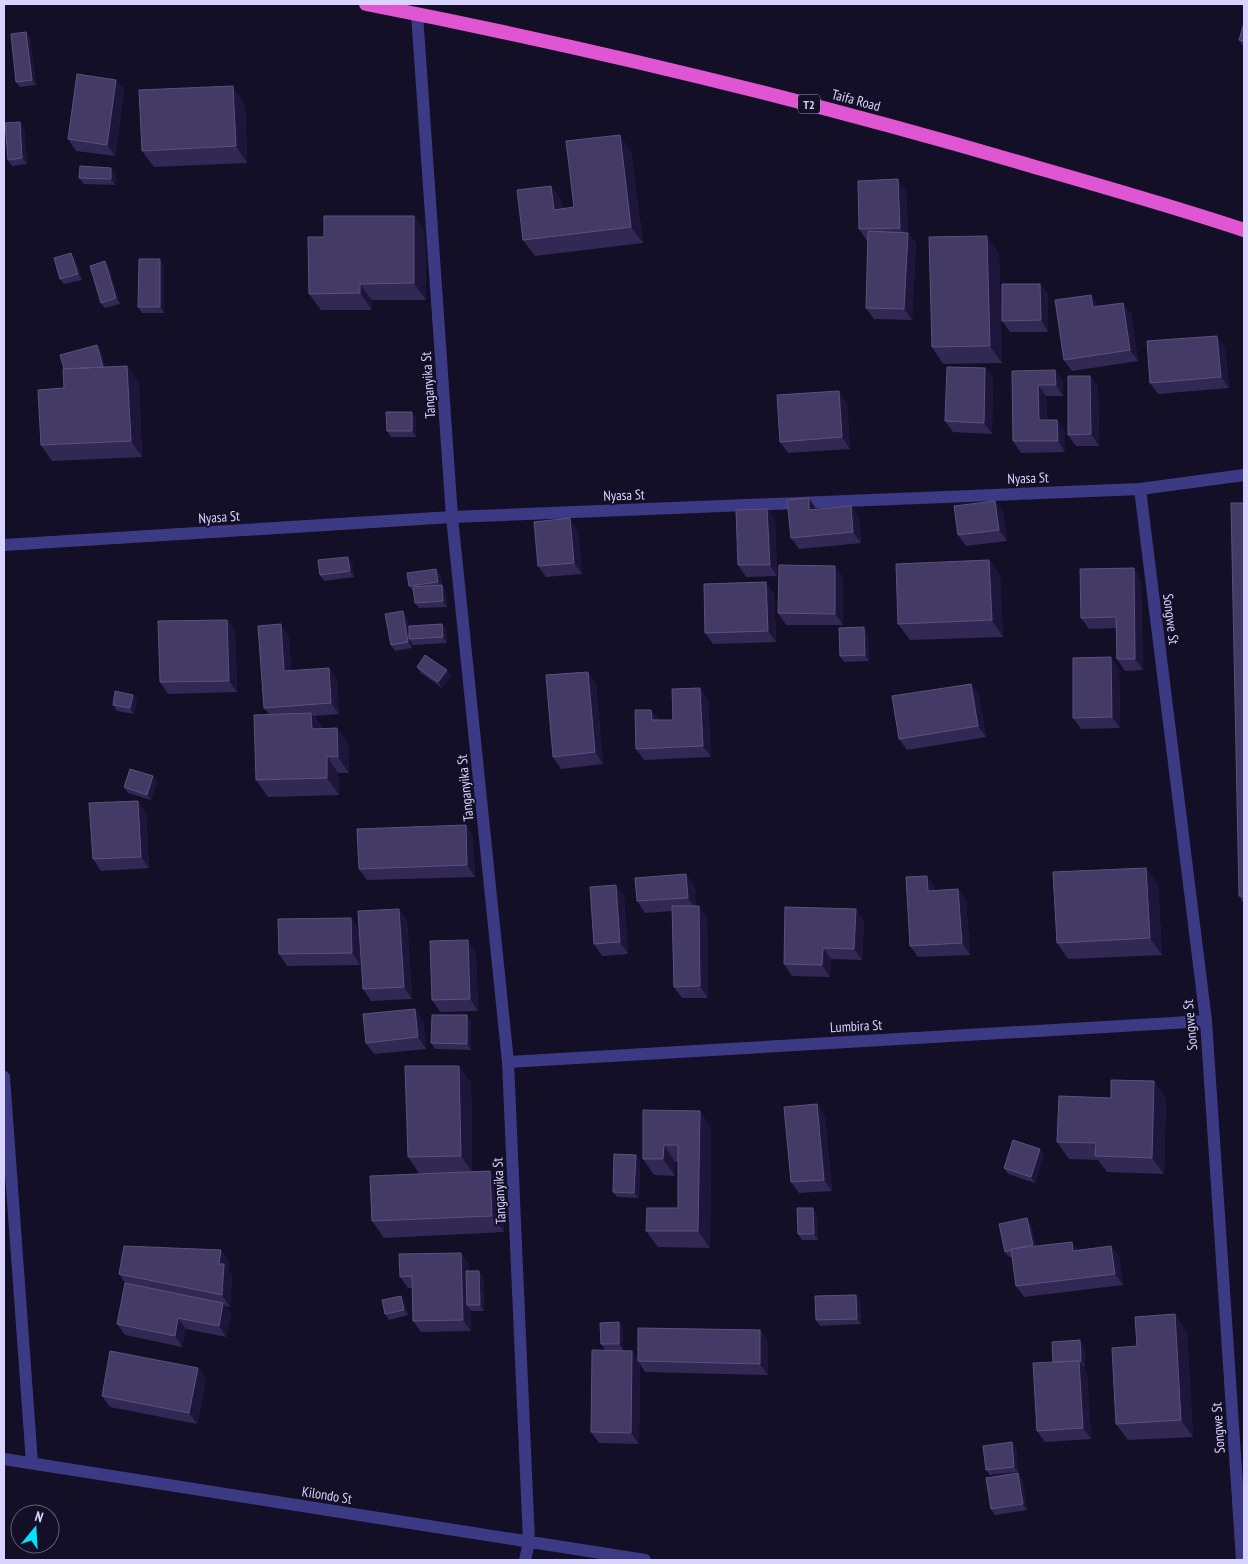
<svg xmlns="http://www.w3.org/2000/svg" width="1248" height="1564" font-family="'PT Sans Narrow',sans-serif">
<rect width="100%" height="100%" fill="#130f26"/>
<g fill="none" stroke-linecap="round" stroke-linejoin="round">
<path stroke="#3d3a85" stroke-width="12" d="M417 14 452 517 508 1062 529 1542 525 1560
M1140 489 1206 1021 1242 1560
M4 545 452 517 1140 489 1244 475
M508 1062 1206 1021
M4 1077 32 1463
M4 1459 645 1560"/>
<path stroke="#e055d1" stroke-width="14" d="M366 4C592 48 815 102 1035 167 1105 187 1175 207 1244 230"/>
</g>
<path fill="#312854" d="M1244 23V47L1239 40Z
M26 32 30 38 36 85 20 87 16 82Z
M116 80 124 91 115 156 76 151 68 139Z
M245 103 247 163 154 167 142 151Z
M24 128 27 164 12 166 8 160Z
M631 151 643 243 535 256 523 240 551 186 562 202 563 209 574 207Z
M116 173 115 185 84 184 79 178Z
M906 191 908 233 916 244 912 320 874 319 866 308 868 240 867 241 859 229Z
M414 216 425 232 426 300H372V310H321L309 294 324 237Z
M999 253 1002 363 943 364 932 347Z
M75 258 82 280 64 284 60 279Z
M164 265V313H142L138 307Z
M109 267 120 304 105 308 101 303Z
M1040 284 1048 295V332H1010L1002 321Z
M1123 303 1131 314 1138 361 1072 371 1064 360 1099 306Z
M1225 347 1229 388 1158 394 1150 383Z
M101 351 105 367 139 383 142 457 52 461 41 445 64 388Z
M985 368 993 379 992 434 953 432 945 421Z
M1012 371 1063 381V396H1046L1047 420 1065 431V452L1021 453 1013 441Z
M1090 376 1098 387 1099 446H1076L1068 435Z
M847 402 850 449 788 453 780 442Z
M416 417V437H391L387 431Z
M995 501 1003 512 1007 541 966 546 958 535Z
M1244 503V904L1239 896Z
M851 506 859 517 861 543 799 549 791 538 816 509Z
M767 509 775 520 777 576 746 577 738 565Z
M578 530 582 574 546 577 538 566Z
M989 560 1000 576 1003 637 910 640 898 624Z
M352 563 354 577 324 581 320 575Z
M440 575 442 585 446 591 447 607 419 608 415 603 413 591 409 586Z
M843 577V625H786L778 613Z
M1141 580 1143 670 1125 671 1117 659 1116 628 1089 629 1081 618Z
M774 593 776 642 713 644 705 633Z
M407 617 409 629 442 624 446 629 447 643 413 645 411 642 412 648 395 651 391 645Z
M227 620 235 631 237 692 168 694 160 682Z
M868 633 869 661 844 662 840 656Z
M289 636 291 671 337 679 339 714 314 716 322 728H337L349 745V773H338L339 795 268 797 256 780 269 714 264 708Z
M417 667 451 676 442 688 421 673Z
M1119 668 1120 728 1081 729 1073 718Z
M596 684 603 764 561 769 553 757Z
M971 684 979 695 986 737 907 750 899 739Z
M133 695 137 700 134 714 117 711 113 705Z
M708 699 711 757 644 760 636 749 651 710 659 720H673Z
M153 776 157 782 151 800 128 793 124 787Z
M146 812 149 868 101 871 93 859Z
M466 825 473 837 475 877 367 880 359 869Z
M1146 868 1158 885 1162 955 1068 959 1057 943Z
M694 885 696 906 707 917 708 998H682L674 987 672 911 645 913 637 901Z
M935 887V890L958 889 966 900 970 955 918 957 910 946Z
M624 896 628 954 602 956 594 944Z
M407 920 412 999 371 1001 363 989 359 934 360 965 287 966 279 954 359 929Z
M864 921 862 960 831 959 830 977 792 976 784 964Z
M476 952 478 1011 440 1012 432 1000Z
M423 1020 426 1049 374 1054 366 1043Z
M471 1021V1050L435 1049 431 1043Z
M471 1082 472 1172 490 1171 502 1187 504 1232 384 1238 372 1221 445 1173H419L408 1157Z
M1111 1098H1166L1164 1174 1107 1172 1098 1160 1069 1159 1057 1142Z
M817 1104 825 1116 832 1191 799 1193 791 1182Z
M643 1110 711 1127 710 1248 658 1247 646 1231 678 1208V1162H675V1176L654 1175 643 1159Z
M636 1155 640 1161 639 1198 617 1197 613 1192Z
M1044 1155 1035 1183 1008 1174 1004 1168Z
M817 1214 818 1240H802L798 1234Z
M1027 1218 1031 1224 1036 1246 1072 1242 1077 1250 1111 1246 1119 1257 1123 1285 1024 1297 1016 1286 1012 1257H1009L1005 1252Z
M461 1253 469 1264V1271L483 1276 484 1311H471L470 1310 471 1331 421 1332 413 1321 412 1288H408L400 1277Z
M229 1261 228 1269 232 1276 230 1307 225 1306 231 1314 226 1337 186 1329 182 1347 125 1335 117 1324 125 1283 119 1274Z
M856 1295 860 1300 861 1324 820 1326 816 1320Z
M405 1302 408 1315 389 1320 385 1314Z
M619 1322 623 1328V1350H605L601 1344Z
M760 1330 768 1341V1375L645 1372 640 1364 639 1444 599 1443 591 1432 632 1351 638 1359Z
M1187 1331 1193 1437 1128 1440 1116 1424 1137 1346Z
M1084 1346 1085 1366 1083 1367 1087 1372 1091 1439 1045 1442 1037 1431 1053 1362Z
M198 1368 206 1379 197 1424 110 1407 102 1396Z
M1016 1448 1018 1472 990 1475 986 1470Z
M1022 1479 1027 1510 995 1515 991 1509Z"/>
<path fill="#1d163a" d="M26 32 30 38 36 85 32 80Z
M116 80 124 91 115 156 107 145Z
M233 86 245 103 247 163 236 146Z
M20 122 24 128 27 164 22 158Z
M620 135 631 151 643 243 631 227Z
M111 168 116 173 115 185 111 179Z
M898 179 906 191 908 234V233L916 244 912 320 904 309 907 239 900 228Z
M551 186 562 202 565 226 554 210Z
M414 216 425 232 426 300 414 283Z
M987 236 999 253 1002 363 990 346Z
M71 253 75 258 82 280 78 274Z
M160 259 164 265V313L160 307Z
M105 261 109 267 120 304 116 298Z
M360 284 372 300V310L360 293Z
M1040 284 1048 295V332L1041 320Z
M1091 295 1099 306 1101 319 1093 307Z
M1123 303 1131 314 1138 361 1130 350Z
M1217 336 1225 347 1229 388 1221 377Z
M97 345 101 351 107 374 103 368Z
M127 366 139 383 142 457 131 441Z
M985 368 993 379 992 434 984 423Z
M1055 370 1063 381V396L1056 385Z
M1090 376 1098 387 1099 446 1091 434Z
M1038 385 1046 396 1047 432 1039 420Z
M839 391 847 402 850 449 842 437Z
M412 412 416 417V437L412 431Z
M1057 420 1065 431V452L1058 441Z
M809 498 817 510H809Z
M995 501 1003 512 1007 541 999 530Z
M851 506 859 517 861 543 853 532Z
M767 509 775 520 777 576 770 565Z
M570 518 578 530 582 574 574 563Z
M348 557 352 563 354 577 350 571Z
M989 560 1000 576 1003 637 992 620Z
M835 566 843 577V625L835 614Z
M1134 568 1141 580 1143 670 1135 659Z
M436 569 440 575 442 587V585L446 591 447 607 443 601 442 587 438 582Z
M766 582 774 593 776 642 768 631Z
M403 611 407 617 411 639H409L411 642 412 648 408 642Z
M227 620 235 631 237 692 229 681Z
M281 624 289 636 292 682 284 671Z
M442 624 446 629 447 643 443 637Z
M864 627 868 633 869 661 865 655Z
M1111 657 1119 668 1120 728 1112 717Z
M329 668 337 679 339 714 331 703Z
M447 670 451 676 442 688 438 682Z
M588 672 596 684 603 764 595 752Z
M971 684 979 695 986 737 978 726Z
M700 688 708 699 711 757 703 746Z
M133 695 137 700 134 714 130 708Z
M651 710 659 721 652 720Z
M311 713 323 730 312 729Z
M337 728 349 745V773L338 757Z
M327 756 338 773 339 795 327 778Z
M153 776 157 782 151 800 147 795Z
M138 801 146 812 149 868 141 857Z
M466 825 473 837 475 877 467 865Z
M1146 868 1158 885 1162 955 1150 938Z
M686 874 694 885 696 909 688 898Z
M927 876 935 887 936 902 928 891Z
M616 885 624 896 628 954 620 942Z
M958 889 966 900 970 955 962 943Z
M699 906 707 917 708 998 700 986Z
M399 909 407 920 412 999 404 987Z
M856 909 864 921 862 960 854 949Z
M351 918 359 929 360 965 352 953Z
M468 940 476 952 478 1011 470 999Z
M823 948 831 959 830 977 822 965Z
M415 1009 423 1020 426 1049 418 1037Z
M467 1015 471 1021V1050L467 1044Z
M459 1066 471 1082 472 1172 461 1156Z
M1154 1081 1166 1098 1164 1174 1152 1158Z
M817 1104 825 1116 832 1191 824 1180Z
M700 1111 711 1127 710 1248 698 1231Z
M664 1145 675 1162V1176L663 1159Z
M1040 1149 1044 1155 1035 1183 1031 1177Z
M636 1155 640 1161 639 1198 634 1193Z
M490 1171 502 1187 504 1232 492 1216Z
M813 1208 817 1214 818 1240 814 1234Z
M1027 1218 1031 1224 1037 1251 1033 1245Z
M1072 1242 1080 1253 1073 1251Z
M1111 1246 1119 1257 1123 1285 1115 1274Z
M221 1250 229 1261 228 1269 232 1276 230 1307 222 1295 219 1264Z
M461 1253 469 1264 470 1305H467L470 1310 471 1331 463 1320Z
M479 1271 483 1276 484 1311 480 1305Z
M856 1295 860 1300 861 1324 857 1319Z
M401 1296 405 1302 408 1315 404 1310Z
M223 1303 231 1314 226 1337 219 1326Z
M1175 1314 1187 1331 1193 1437 1181 1420Z
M178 1318 186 1329 182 1347 175 1336Z
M619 1322 623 1328V1350L619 1344Z
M760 1330 768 1341V1375L760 1364Z
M1080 1340 1084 1346 1085 1366 1081 1361Z
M632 1351 639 1361H638L640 1364 639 1444 631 1433Z
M1079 1361 1087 1372 1091 1439 1083 1428Z
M198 1368 206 1379 197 1424 189 1413Z
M1012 1442 1016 1448 1018 1472 1014 1467Z
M1018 1473 1022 1479 1027 1510 1023 1504Z"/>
<path fill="#433a66" stroke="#5a527e" d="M1244 23V41L1239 40Z
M26 32 32 80 16 82 11 34Z
M77 74 116 80 107 145 68 139Z
M233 86 236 146 142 151 139 90Z
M20 122 22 158 8 160 5 123Z
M620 135 631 227 523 240 517 190 551 186 554 210 574 207 566 141Z
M80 166 111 168V179L79 178Z
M898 179 900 228 859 229 858 181Z
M324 216H414V283L360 284V293L309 294 308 237H324Z
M868 231 908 233 904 309 866 308Z
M987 236 990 346 932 347 929 237Z
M71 253 78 274 60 279 54 258Z
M139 259H160V307H138Z
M105 261 116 298 101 303 90 266Z
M1002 284H1040L1041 320 1002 321Z
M1091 295 1093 307 1123 303 1130 350 1064 360 1055 300Z
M1217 336 1221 377 1150 383 1147 341Z
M97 345 103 367 64 369 60 355Z
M127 366 131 441 41 445 38 390 64 388 63 369Z
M947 367 985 368 984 423 945 421Z
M1055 370 1056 385H1038L1039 420H1057L1058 441H1013L1012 371Z
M1068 376H1090L1091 434 1068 435Z
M839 391 842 437 780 442 777 395Z
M386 412H412V431H387Z
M809 498V510L851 506 853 532 791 538 787 500Z
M995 501 999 530 958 535 954 506Z
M1231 503H1244V896H1239Z
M767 509 770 565H738L736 510Z
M570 518 574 563 538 566 534 522Z
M348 557 350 571 320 575 318 560Z
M989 560 992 620 898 624 896 564Z
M779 565 835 566V614L778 613Z
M1134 568 1135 659H1117L1116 617 1081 618 1080 569Z
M436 569 438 582 409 586 407 573Z
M766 582 768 631 705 633 704 584Z
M442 585 443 601 415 603 413 587Z
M403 611 408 642 391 645 385 614Z
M227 620 229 681 160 682 158 621Z
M281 624 284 671 329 668 331 703 264 708 258 626Z
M442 624 443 637 409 639V626Z
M864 627 865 655 840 656 839 628Z
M425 655 447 670 438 682 417 667Z
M1111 657 1112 717 1073 718V658Z
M588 672 595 752 553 757 546 675Z
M971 684 978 726 899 739 892 696Z
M700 688 703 746 636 749 635 710H651L652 720H673L672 689Z
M115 691 133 695 130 708 113 705Z
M311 713 312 729 337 728 338 757 327 756V778L256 780 254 715Z
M130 769 153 776 147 795 124 787Z
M138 801 141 857 93 859 89 803Z
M466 825 467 865 359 869 357 829Z
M1146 868 1150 938 1057 943 1053 872Z
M686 874 688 898 637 901 635 878Z
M927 876 928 891 958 889 962 943 910 946 906 877Z
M616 885 620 942 594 944 590 887Z
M672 906H699L700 986 674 987Z
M785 907 856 909 854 949 823 948 822 965 784 964Z
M399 909 404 987 363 989 358 911Z
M351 918 352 953 279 954 278 919Z
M468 940 470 999 432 1000 430 941Z
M415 1009 418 1037 366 1043 363 1014Z
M432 1015H467V1044L431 1043Z
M405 1066H459L461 1156 408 1157Z
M1111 1080 1154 1081 1152 1158 1095 1156 1096 1143 1057 1142 1059 1096 1111 1098Z
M817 1104 824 1180 791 1182 784 1107Z
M643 1110 700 1111 698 1231H646L647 1208H678V1145H664L663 1159H643Z
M1013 1140 1040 1149 1031 1177 1004 1168Z
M614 1154 636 1155 634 1193 613 1192Z
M490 1171 492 1216 372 1221 370 1176Z
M797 1208H813L814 1234H798Z
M1027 1218 1033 1245 1011 1249V1250L1005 1252 999 1224Z
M1072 1242 1073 1251 1111 1246 1115 1274 1016 1286 1011 1249Z
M124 1246 221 1250 219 1264H224L222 1295 119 1274Z
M461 1253 463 1320 413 1321 412 1276 400 1277 399 1254Z
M466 1271H479L480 1305H467Z
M125 1283 223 1303 219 1326 178 1318 175 1336 117 1324Z
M856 1295 857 1319 816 1320 815 1296Z
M401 1296 404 1310 385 1314 382 1300Z
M1175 1314 1181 1420 1116 1424 1112 1348 1137 1346 1135 1317Z
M619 1322V1344H601L600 1323Z
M638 1328 760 1330V1364L638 1361Z
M1080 1340 1081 1361 1053 1362 1052 1342Z
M592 1350 632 1351 631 1433 591 1432Z
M110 1351 198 1368 189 1413 102 1396Z
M1079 1361 1083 1428 1037 1431 1033 1363Z
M1012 1442 1014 1467 986 1470 983 1446Z
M1018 1473 1023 1504 991 1509 986 1478Z"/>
<g text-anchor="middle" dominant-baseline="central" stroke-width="4" stroke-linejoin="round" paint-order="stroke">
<rect fill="#130f26" stroke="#9e99be" stroke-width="1" x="798" y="94.5" width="22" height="19" rx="4"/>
<g font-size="12" font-weight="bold" fill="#d9d4ff">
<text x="809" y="104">T2</text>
</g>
<g font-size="14" fill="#d9d4ff" stroke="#130f26">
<text transform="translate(856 100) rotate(15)">Taifa Road</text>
<text transform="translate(428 385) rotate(-94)">Tanganyika St</text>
<text transform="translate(1028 478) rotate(-2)">Nyasa St</text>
<text transform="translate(624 495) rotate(-2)">Nyasa St</text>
<text transform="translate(219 517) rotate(-4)">Nyasa St</text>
<text transform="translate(1171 619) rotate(83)">Songwe St</text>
<text transform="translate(465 788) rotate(-96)">Tanganyika St</text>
<text transform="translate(1190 1025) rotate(-95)">Songwe St</text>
<text transform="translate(856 1026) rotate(-3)">Lumbira St</text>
<text transform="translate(499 1191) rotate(-93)">Tanganyika St</text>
<text transform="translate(1218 1428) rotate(-94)">Songwe St</text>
<text transform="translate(327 1495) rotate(9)">Kilondo St</text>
</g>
</g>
<rect width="1248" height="1564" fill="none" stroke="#d9d4ff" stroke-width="10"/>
<g transform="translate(35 1529) rotate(18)"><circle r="24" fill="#130f26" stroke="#625e7d"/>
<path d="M0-4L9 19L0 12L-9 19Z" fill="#00e5ff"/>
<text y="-8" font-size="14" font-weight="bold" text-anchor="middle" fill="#d9d4ff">N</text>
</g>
</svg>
